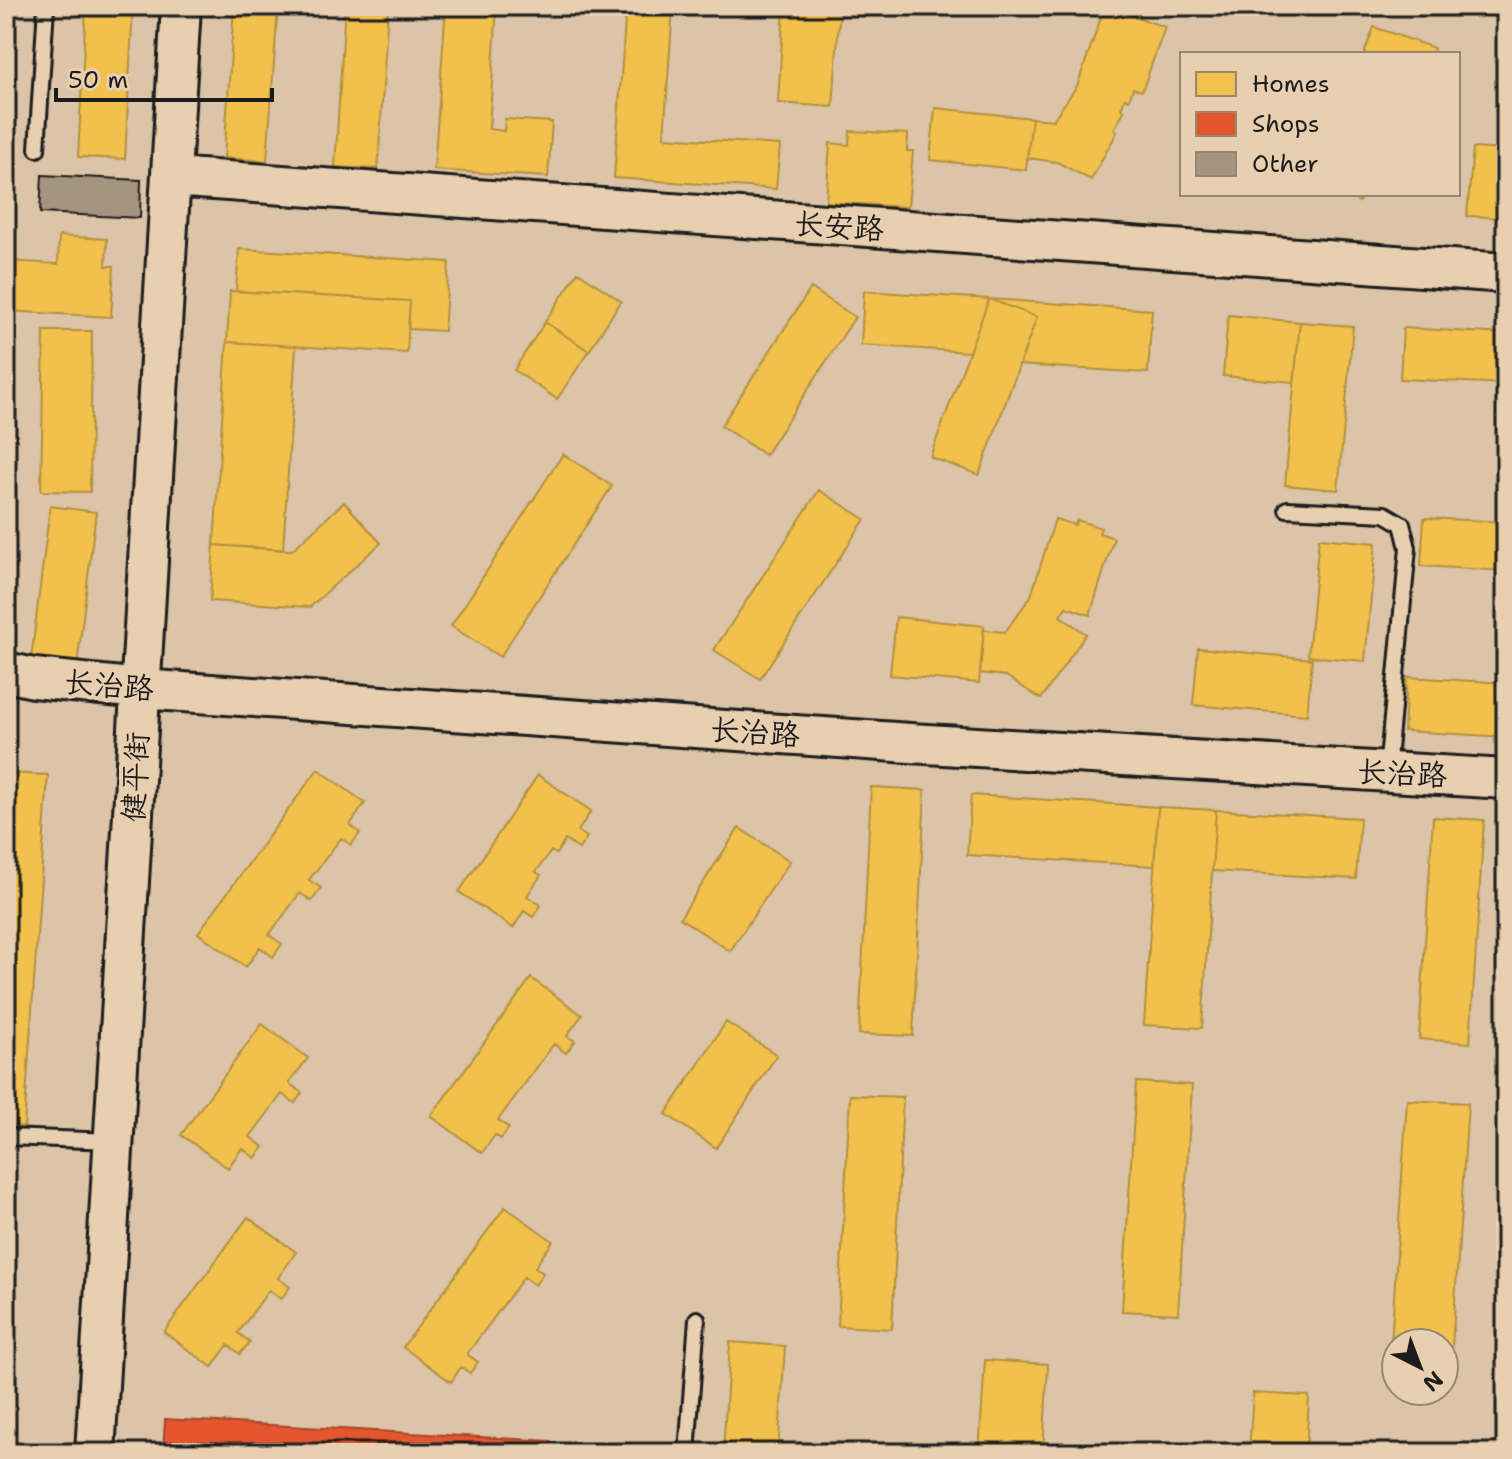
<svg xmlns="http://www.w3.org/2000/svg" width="1512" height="1459" font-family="'Shantell Sans','LXGW WenKai TC',sans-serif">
<rect width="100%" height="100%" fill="#dbc4a7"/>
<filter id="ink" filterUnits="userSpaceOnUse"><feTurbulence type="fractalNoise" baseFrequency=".0125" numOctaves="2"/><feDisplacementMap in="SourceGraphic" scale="16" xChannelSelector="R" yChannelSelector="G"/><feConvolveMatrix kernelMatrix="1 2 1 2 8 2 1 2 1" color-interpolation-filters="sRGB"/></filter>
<g filter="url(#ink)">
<path fill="#f2c14e" stroke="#b2903f" stroke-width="2" d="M86 6H133L125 159 78 157Z
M234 6H278L267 161 224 158Z
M345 6H388L378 169 335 167Z
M446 6H497L489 129 504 131 505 119 552 122 548 177 434 170Z
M626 6H673L664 137 780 145 776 189 614 178Z
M784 6H840L833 107 778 103Z
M1105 6 1165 27 1142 91 1133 88 1129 100 1125 98 1121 109 1124 111 1114 130 1117 132 1091 180 1057 162 1027 158 1032 118 1053 120 1077 86Z
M1374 27 1434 48 1432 54H1364Z
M935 108 1032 118 1026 170 930 160Z
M850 131 908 134 907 151H913L908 207 826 202 830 143 849 145Z
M1473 148 1506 150V218L1467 216Z
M1345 194H1364L1359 202Z
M59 236 107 239 106 266H114L111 317 6 311V261L58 264Z
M239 249 449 262 444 331 408 329 410 301 236 291Z
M578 272 621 301 589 351 545 322Z
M811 288 855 317 765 455 721 426Z
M230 291 410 301 407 353 227 342Z
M864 291 989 299 969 352 861 345Z
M989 299 1152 310 1148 373 1019 365 1037 317Z
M989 299 1037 317 979 475 930 457Z
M1228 315 1300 322 1294 382 1223 376Z
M545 322 589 351 557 399 514 370Z
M1300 322 1353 326 1338 490 1285 485Z
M1403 328 1506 334V384L1400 379Z
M44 331H92L90 492 41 491Z
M227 342 296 346 283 550 214 545Z
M563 454 612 486 500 657 451 626Z
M819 490 865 519 760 679 714 650Z
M344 502 381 543 310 607 210 601 214 545 292 550Z
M50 506 96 512 77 666 31 660Z
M1424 518 1506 522V571L1421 566Z
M1055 519 1075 525 1077 520 1101 528 1099 533 1114 538 1090 615 1066 607 1060 616 1086 634 1041 699 1006 676 980 673 984 630 1005 632 1031 596Z
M1319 538 1376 543 1365 661 1308 656Z
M896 617 984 626 979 683 890 675Z
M1198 648 1312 659 1307 715 1193 705Z
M1407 677 1506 683V737L1404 731Z
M318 769 365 803 350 825 360 833 351 845 341 838 309 880 321 888 312 901 300 893 269 935 282 944 273 957 260 947 246 967 198 933Z
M6 773 48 775 24 1127 6 1125Z
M538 775 591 811 578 831 587 837 579 849 565 840 556 854 551 851 536 872 541 875 527 896 541 905 533 917 524 911 513 928 459 892Z
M871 787 925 790 913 1036 859 1034Z
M971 795 1158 807 1154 866 967 855Z
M1158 807 1216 810 1202 1028 1144 1025Z
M1216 810 1360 818 1356 879 1212 871Z
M1433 817 1484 820 1470 1043 1419 1039Z
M739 828 790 861 730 951 680 918Z
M531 978 582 1015 567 1036 575 1041 566 1053 554 1044 498 1120 509 1128 501 1139 495 1135 482 1153 431 1116Z
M726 1022 777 1055 716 1148 666 1114Z
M262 1024 308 1058 289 1083 302 1093 295 1103 282 1094 250 1137 264 1147 255 1158 242 1148 228 1168 181 1135Z
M1136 1082 1192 1085 1178 1314 1122 1311Z
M850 1095 903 1097 892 1329 838 1326Z
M1407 1100 1468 1103 1452 1348 1444 1347V1343L1391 1344Z
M505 1207 553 1241 535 1267 543 1273 535 1285 524 1277 467 1354 478 1362 470 1373 461 1367 451 1382 403 1347Z
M248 1217 296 1252 278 1278 290 1287 281 1299 269 1290 238 1333 250 1342 240 1354 228 1345 212 1367 164 1332Z
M730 1342 785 1346 778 1453H723Z
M985 1360 1048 1364 1043 1453H979Z
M1253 1393 1309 1396 1306 1453H1249Z"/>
<path fill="#e4572e" stroke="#a84529" stroke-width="2" d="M165 1419 551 1441 550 1453H163Z"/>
<path fill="#a59580" stroke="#1c1c1c" stroke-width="2" d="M42 175 141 180 140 218 40 213Z"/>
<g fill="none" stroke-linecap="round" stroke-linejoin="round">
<g stroke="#1c1c1c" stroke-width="20">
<path id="service" d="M37 149 46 6
M1287 509 1385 514 1402 524 1408 548 1387 771
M6 1137 113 1141
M687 1453 697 1319"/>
</g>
<g stroke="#1c1c1c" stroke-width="44">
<path id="tertiary" d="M172 177 1506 273
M6 672 34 678 140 689 910 743 1506 779
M95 1453 181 6"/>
</g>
<use href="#service" stroke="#e7cfb0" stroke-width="14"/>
<use href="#tertiary" stroke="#e7cfb0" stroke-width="38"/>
</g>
</g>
<g text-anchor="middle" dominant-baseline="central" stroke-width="8" stroke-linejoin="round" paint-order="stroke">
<g font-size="30" fill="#1c1c1c" stroke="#e7cfb0">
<text transform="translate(839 226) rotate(4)">长安路</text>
<text transform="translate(109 685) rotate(5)">长治路</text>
<text transform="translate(755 732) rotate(4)">长治路</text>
<text transform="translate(1402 773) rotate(3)">长治路</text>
<text transform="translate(135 777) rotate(-87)">健平街</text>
</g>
</g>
<rect width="1512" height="1459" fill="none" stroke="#e7cfb0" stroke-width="32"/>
<rect x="16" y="16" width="1480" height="1427" fill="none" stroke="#1c1c1c" stroke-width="3" filter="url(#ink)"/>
<rect x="1180" y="52" width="280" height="144" fill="#e7cfb0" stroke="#968775" stroke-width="2"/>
<rect x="1196" y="72" width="40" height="24" fill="#f2c14e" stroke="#968775" stroke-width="2"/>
<text x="1252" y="92" font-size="24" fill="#1c1c1c">Homes</text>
<rect x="1196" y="112" width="40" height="24" fill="#e4572e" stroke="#968775" stroke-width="2"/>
<text x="1252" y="132" font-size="24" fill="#1c1c1c">Shops</text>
<rect x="1196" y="152" width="40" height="24" fill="#a59580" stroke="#968775" stroke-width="2"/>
<text x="1252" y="172" font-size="24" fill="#1c1c1c">Other</text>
<g transform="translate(1420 1367) rotate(138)"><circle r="38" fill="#e7cfb0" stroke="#968775" stroke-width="2"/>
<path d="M0-6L14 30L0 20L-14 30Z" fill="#1c1c1c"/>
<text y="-12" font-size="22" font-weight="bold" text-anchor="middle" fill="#1c1c1c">N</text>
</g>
<path d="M56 88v12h216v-12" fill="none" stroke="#1c1c1c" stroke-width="4"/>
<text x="68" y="88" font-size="24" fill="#1c1c1c" stroke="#e7cfb0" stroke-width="6" paint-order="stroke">50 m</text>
</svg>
